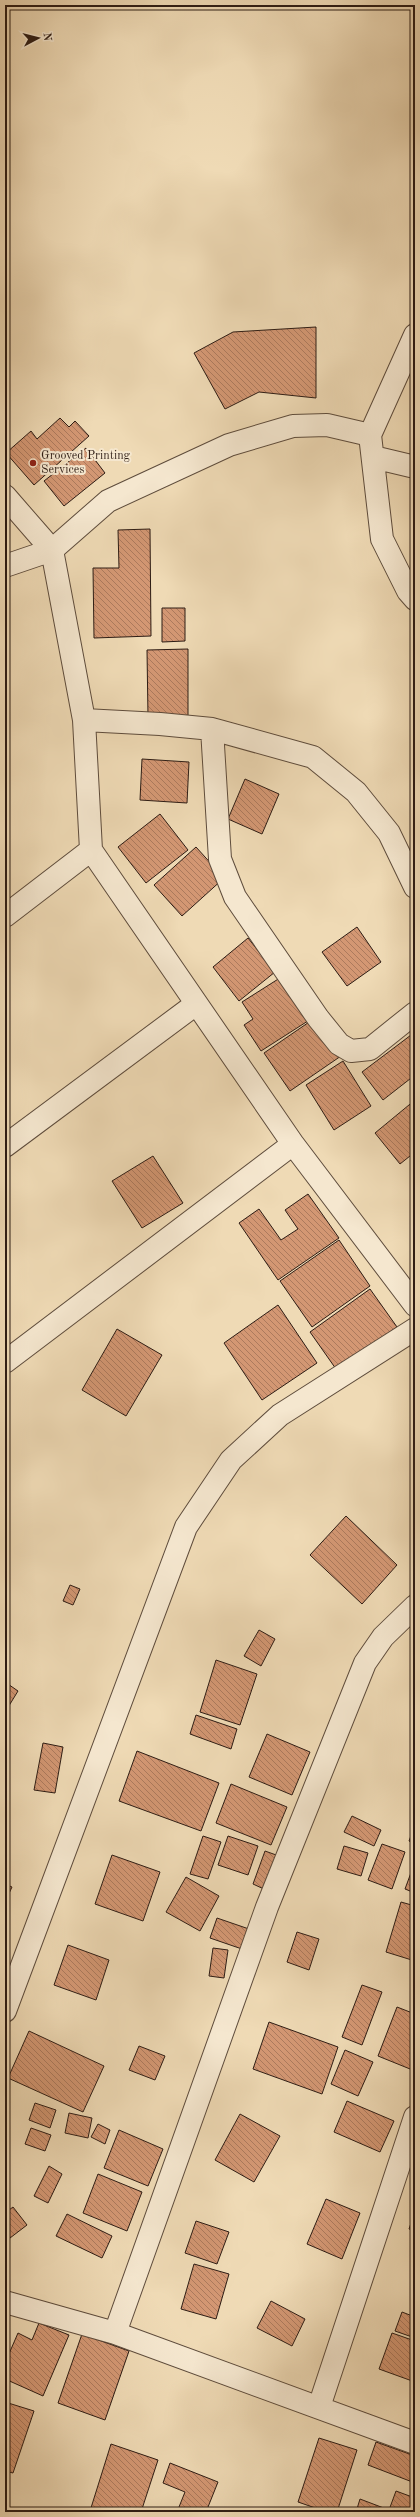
<svg xmlns="http://www.w3.org/2000/svg" width="420" height="2517" font-family="'Old Standard TT',serif">
<defs>
<pattern id="building-back-hatch" width="6" height="6" patternUnits="userSpaceOnUse"><rect width="6" height="6" fill="#d39773"/><path d="M-1 5l2 2M0 0l6 6M5-1l2 2" fill="none" stroke="#ac7a5d"/></pattern>
</defs>
<rect width="100%" height="100%" fill="#efdab5"/>
<filter id="stains"><feTurbulence type="fractalNoise" baseFrequency=".005" numOctaves="4"/><feColorMatrix values="0 0 0 0 .2 0 0 0 0 .09 0 0 0 0 .02 0 0 0 .5 -.17"/></filter>
<radialGradient id="worn" r=".72"><stop offset=".6" stop-color="#630" stop-opacity="0"/><stop offset="1" stop-color="#630" stop-opacity=".3"/></radialGradient>
<path fill="url(#building-back-hatch)" stroke="#2d1c14" d="M316 327V398L259 392 225 409 194 353 233 332Z
M60 418 69 427 75 421 89 436 34 485 6 453 31 431 37 439Z
M86 448 105 473 64 506 44 481Z
M150 529 151 636 94 638 93 568H119L118 530Z
M162 608H185V641L162 642Z
M188 649V717H148L147 650Z
M142 759 189 762 187 803 140 800Z
M245 779 279 794 262 834 228 819Z
M160 814 188 850 146 883 118 847Z
M196 847 224 878 182 916 154 885Z
M357 927 381 962 347 986 322 952Z
M248 938 275 972 239 1001 213 967Z
M283 976 311 1019 261 1051 244 1025 253 1019 242 1002Z
M315 1018 341 1056 290 1091 264 1053Z
M415 1032V1075L383 1100 362 1072Z
M343 1061 371 1106 334 1130 306 1085Z
M415 1100V1152L400 1164 375 1133Z
M153 1156 183 1203 142 1228 112 1181Z
M308 1194 339 1238 278 1280 239 1223 259 1209 281 1240 298 1229 285 1210Z
M339 1240 370 1286 312 1327 280 1281Z
M370 1289 397 1327 336 1369 310 1332Z
M278 1305 317 1363 262 1400 224 1343Z
M117 1329 162 1355 126 1416 82 1390Z
M346 1516 397 1565 362 1604 310 1555Z
M70 1585 80 1589 73 1605 63 1601Z
M259 1630 275 1639 261 1666 244 1656Z
M216 1660 257 1674 240 1725 200 1712Z
M5 1682 18 1691 7 1709 5 1708Z
M196 1715 237 1729 231 1749 190 1734Z
M267 1734 310 1752 292 1795 249 1777Z
M43 1743 63 1747 55 1793 34 1790Z
M137 1751 219 1783 201 1831 119 1801Z
M231 1784 287 1807 271 1845 216 1823Z
M352 1816 381 1830 374 1846 344 1832Z
M415 1825V1844L409 1841Z
M203 1836 221 1842 208 1879 190 1874Z
M228 1836 258 1846 248 1875 218 1865Z
M382 1844 405 1852 392 1889 368 1880Z
M344 1846 368 1853 361 1876 337 1869Z
M265 1851 279 1856 266 1890 253 1884Z
M112 1855 160 1872 143 1921 95 1904Z
M412 1870 415 1872V1893L405 1889Z
M186 1877 219 1896 200 1931 166 1912Z
M5 1884 12 1887 5 1902Z
M401 1902 415 1906V1961L386 1952Z
M217 1918 249 1929 242 1949 210 1938Z
M297 1932 319 1939 309 1970 287 1962Z
M68 1945 109 1960 96 2000 54 1985Z
M213 1948 228 1950 224 1978 209 1976Z
M5 1962 14 1965 5 1992Z
M362 1985 382 1992 362 2045 342 2037Z
M397 2007 415 2014V2071L378 2056Z
M269 2022 338 2047 322 2094 253 2069Z
M29 2031 104 2066 83 2112 8 2078Z
M139 2046 165 2056 155 2080 129 2070Z
M345 2050 373 2062 358 2096 331 2084Z
M347 2101 394 2121 380 2152 334 2132Z
M35 2103 56 2110 50 2128 29 2120Z
M69 2113 92 2118 88 2138 65 2133Z
M240 2114 280 2136 254 2182 215 2160Z
M98 2124 110 2130 105 2144 91 2137Z
M31 2128 51 2135 45 2151 25 2144Z
M119 2130 163 2149 148 2186 104 2168Z
M49 2166 62 2174 48 2203 34 2196Z
M98 2174 142 2192 127 2231 83 2213Z
M326 2199 360 2213 342 2259 307 2244Z
M13 2207 27 2225 10 2238 5 2232V2213Z
M415 2211V2231L409 2229Z
M67 2214 112 2236 102 2258 56 2236Z
M196 2221 229 2232 217 2264 185 2253Z
M194 2264 229 2274 216 2319 181 2309Z
M271 2301 305 2319 292 2346 257 2328Z
M5 2309 10 2310 5 2324Z
M402 2312 415 2317V2338L395 2331Z
M39 2323 69 2335 43 2396 5 2379V2363L18 2333 32 2340Z
M392 2333 415 2341V2382L379 2369Z
M82 2334 129 2351 105 2420 58 2403Z
M5 2402 34 2411 13 2473 5 2471Z
M319 2438 357 2450 337 2512H327L298 2502Z
M376 2442 415 2456V2483L368 2465Z
M111 2444 158 2460 141 2512 90 2511Z
M170 2463 218 2482 206 2512H177L185 2492 163 2483Z
M396 2491 415 2498V2512H356L360 2499 389 2510Z
M345 2508 355 2512H344Z"/>
<g fill="none" stroke-linecap="round" stroke-linejoin="round">
<g stroke="#5e4c3c" stroke-width="24">
<path id="street" d="M370 435 415 335
M373 457 415 467
M5 496 52 550 84 720 91 850 293 1144 415 1305
M5 566 52 550 108 501 229 445 293 426 327 425 370 435 382 539 408 591 415 599
M84 720 160 724 212 729 313 757 356 792 389 833 415 887
M212 729 220 859 235 897 318 1018 339 1044 351 1051 370 1049 415 1013
M5 916 91 850
M5 1146 196 1004
M5 1362 293 1144
M5 2011 186 1527 231 1460 280 1415 415 1329
M5 2302 115 2333 415 2443
M115 2333 267 1907 365 1663 383 1637 415 1606
M319 2407 415 2117"/>
</g>
<use href="#street" stroke="#f5e7cf" stroke-width="22"/>
</g>
<circle fill="#8f2418" stroke="#f5e7cf" stroke-width="1.5" cx="33" cy="463" r="4"/>
<g text-anchor="middle" dominant-baseline="central" stroke-width="4" stroke-linejoin="round" paint-order="stroke">
<g font-size="12" fill="#2d1c14" stroke="#f5e7cf" text-anchor="start">
<text x="41" y="456">Grooved Printing<tspan x="41" dy="14">Services</tspan></text>
</g>
</g>
<rect width="420" height="2517" fill="none" stroke="#efdab5" stroke-width="20"/>
<rect x="6" y="6" width="408" height="2505" fill="none" stroke="#2d1c14" stroke-width="2"/>
<rect x="10" y="10" width="400" height="2497" fill="none" stroke="#2d1c14"/>
<g transform="translate(38 38) rotate(83)" stroke="#f5e7cf" stroke-width="3" paint-order="stroke">
<path d="M0-3L7 15L0 10L-7 15Z" fill="#2d1c14"/>
<text y="-6" font-size="11" font-weight="bold" text-anchor="middle" fill="#2d1c14">N</text>
</g>
<rect width="100%" height="100%" filter="url(#stains)"/>
<rect width="100%" height="100%" fill="url(#worn)"/>
</svg>
